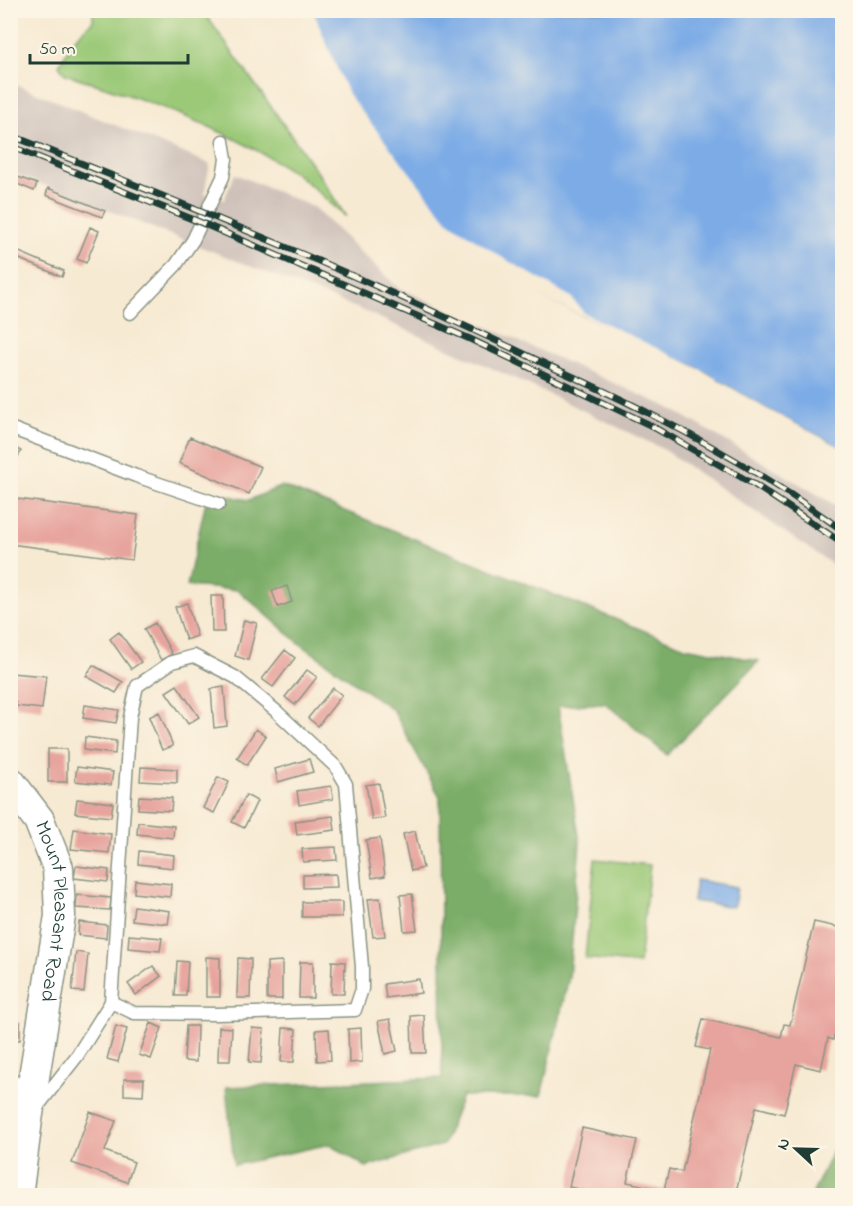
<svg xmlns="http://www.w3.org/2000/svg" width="853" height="1206" font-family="'Indie Flower',sans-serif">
<rect width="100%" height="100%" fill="#fcf5e5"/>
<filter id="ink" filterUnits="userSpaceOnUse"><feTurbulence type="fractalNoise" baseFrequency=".0167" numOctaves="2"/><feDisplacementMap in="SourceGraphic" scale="12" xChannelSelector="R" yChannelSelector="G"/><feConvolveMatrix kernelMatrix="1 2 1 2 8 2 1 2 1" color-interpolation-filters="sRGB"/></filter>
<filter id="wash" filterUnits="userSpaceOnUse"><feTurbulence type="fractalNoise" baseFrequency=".008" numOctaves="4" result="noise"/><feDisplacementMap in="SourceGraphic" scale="24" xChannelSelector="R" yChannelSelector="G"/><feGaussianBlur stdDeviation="1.35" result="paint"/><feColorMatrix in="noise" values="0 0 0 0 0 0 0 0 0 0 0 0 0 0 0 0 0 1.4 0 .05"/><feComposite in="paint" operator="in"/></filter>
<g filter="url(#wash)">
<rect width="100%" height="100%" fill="#f7ead3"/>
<path fill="#cec1ba" d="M10 82 210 164 204 194 224 200 235 174 313 207 397 287 670 408 842 509V571L663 449 536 388 364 311 11 172Z"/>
<path fill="#9bc978" stroke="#5d8356" stroke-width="1.5" d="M93 11H203L318 173 346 217C329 203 312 184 293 172 224 127 144 99 65 74L59 65 75 38 93 21Z
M595 859 650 865 639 964 585 958Z"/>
<path fill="#7cad68" stroke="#4e754e" stroke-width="1.5" d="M282 486 685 647 759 661 667 755 605 703 558 706 580 842 569 977 541 1096H462L443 1145 366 1167 330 1144 234 1165 226 1087 442 1078 440 797 393 710 299 643 238 590 187 586 208 492 249 500Z
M842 1131V1195H812Z"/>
<path fill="#7babe6" stroke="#4d748d" stroke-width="1.5" d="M287 11H842V448L765 408 702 370 431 246 313 43Z
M696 880 737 887 734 907 693 901Z"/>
<path fill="#f7ead3" d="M284 10 313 11 348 94 447 220 498 255 571 297 584 313 702 370 765 408 842 448V451L764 411 701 373 583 316 429 248 401 223 358 163 342 131 331 94 310 45Z"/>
<g id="blocks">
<path fill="#e7a49e" d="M10 174 37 184 34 191 10 181Z
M48 188 105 211 102 217 46 195Z
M90 227 99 231 86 263 77 259Z
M10 248 64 271 62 277 10 255Z
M190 437 261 467 249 494 179 463Z
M10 446 21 451 13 466 10 464Z
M10 498 138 515 132 560 10 544Z
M287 586 292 602 278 607 272 591Z
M211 596H223L224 632H212Z
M187 603 197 636 186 640 175 607Z
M244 620 257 623 248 660 235 656Z
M155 623 172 654 161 660 144 629Z
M119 632 141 662 131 669 110 639Z
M285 650 295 658 273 687 262 679Z
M93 665 123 682 116 693 86 676Z
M307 670 317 677 295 705 285 697Z
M10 673 46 676 42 709 16 706V703L10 702Z
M177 685 199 717 188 724 166 692Z
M224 687 227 726 214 728 211 689Z
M333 688 342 695 318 726 308 718Z
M85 705 119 710 116 723 83 718Z
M159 712 173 746 162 750 149 717Z
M256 729 266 736 247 765 237 758Z
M85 737 116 741 115 754 84 750Z
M48 749H67V782H48Z
M309 759 313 772 278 782 275 769Z
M77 767 113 772 111 785 75 781Z
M141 767 177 769V783L140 781Z
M218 777 229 782 214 813 203 808Z
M379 783 385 818 372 820 366 785Z
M331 786 333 799 299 805 297 791Z
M246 795 257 801 244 828 232 822Z
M139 796 172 798 171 811 138 809Z
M77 799 113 803 111 817 75 813Z
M333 816 335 830 297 835 295 821Z
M138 822 174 826 173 838 137 834Z
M74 829 111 834 109 853 71 849Z
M415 831 423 868 411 871 403 834Z
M380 838 385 876 372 878 366 840Z
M336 847 337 860 303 862 302 849Z
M139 851 174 855 173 868 138 864Z
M76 866 109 870 108 882 74 878Z
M336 874 337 887 303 888V875Z
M135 880 171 884 170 897 134 893Z
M412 894 417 930 404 931 400 895Z
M77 895 111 898 110 910 76 908Z
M380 898 385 936 373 937 368 899Z
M302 902H342V917H302Z
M134 906 170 911 168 924 132 920Z
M79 922 107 925 106 938 78 935Z
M814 922 842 928V1036L835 1034 833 1040 828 1038 821 1070 796 1064 784 1114 756 1107 735 1196H599L600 1194 569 1187 582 1128 637 1140 627 1182 664 1190 669 1169 682 1172 710 1050 696 1047 703 1019 781 1037 784 1024 790 1025Z
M129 935 162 938 160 951 128 948Z
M76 952 88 954 84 992 72 991Z
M206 957 220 958V997H206Z
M238 958 251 959 250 998H237Z
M177 961 188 962 186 996H175Z
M282 961V999H267V962Z
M332 961 345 962 344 994H331Z
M300 962H313V998H299Z
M153 966 161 976 136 995 128 984Z
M419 979 421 993 386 998 384 984Z
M424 1015 426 1053H412L411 1016Z
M390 1019 397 1051 385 1054 378 1021Z
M10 1022H20V1040H10Z
M151 1023 162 1028 151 1059 139 1055Z
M116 1026 127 1029 118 1062 107 1059Z
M186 1026H197L196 1062 184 1061Z
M219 1027 232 1028 230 1061H218Z
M252 1028 264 1029 261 1063 249 1062Z
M283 1028 296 1029 294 1062H281Z
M361 1028 362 1062 349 1063 348 1029Z
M329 1029 331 1060 317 1061 316 1030Z
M124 1079H144L143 1096 124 1095Z
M90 1112 116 1121 105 1151 134 1162 127 1182 72 1163Z"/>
</g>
</g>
<g filter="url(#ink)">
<use href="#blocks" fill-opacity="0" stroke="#8b9484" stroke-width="1.5"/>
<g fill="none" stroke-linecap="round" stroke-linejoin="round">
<g stroke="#8b9484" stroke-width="15">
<path id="service" d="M130 313 176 265 193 240 223 177 226 159 223 141
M10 428 136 476 219 504
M194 656 235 677 276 711 336 767 346 784 362 967V989L355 1010 217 1014 134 1013 111 1002 130 717 137 686 172 662Z
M10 1078 28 1093
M37 1107 77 1056 111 1002"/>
</g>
<g stroke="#8b9484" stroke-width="33">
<g id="tertiary">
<path id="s1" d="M10 782 39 820 58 868 60 916 27 1120 17 1196"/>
</g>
</g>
<use href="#service" stroke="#fff" stroke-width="12"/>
<use href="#tertiary" stroke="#fff" stroke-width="30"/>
<g stroke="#1f3d34" stroke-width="7">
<path id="rail" d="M10 135C190 206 369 279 543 363 580 380 616 396 652 415 718 448 782 487 842 530
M10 146 202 223 470 339 648 424 755 485 842 543"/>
</g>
<use href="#rail" stroke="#fcf5e5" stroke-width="4.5" stroke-dasharray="14" stroke-linecap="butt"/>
</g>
</g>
<g text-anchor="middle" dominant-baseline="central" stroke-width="6" stroke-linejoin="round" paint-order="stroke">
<g font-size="21" fill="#1f3d34" stroke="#fcf5e5">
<text stroke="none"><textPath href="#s1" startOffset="142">Mount Pleasant Road</textPath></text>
</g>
</g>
<rect width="853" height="1206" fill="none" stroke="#fcf5e5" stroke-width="36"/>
<g transform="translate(796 1149) rotate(292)" stroke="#fcf5e5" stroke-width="4.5" paint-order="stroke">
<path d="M0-4.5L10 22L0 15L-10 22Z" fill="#1f3d34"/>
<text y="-9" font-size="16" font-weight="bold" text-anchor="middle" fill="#1f3d34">N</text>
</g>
<path d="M30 54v9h158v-9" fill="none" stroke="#1f3d34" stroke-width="3"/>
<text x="39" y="54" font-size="18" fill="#1f3d34" stroke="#fcf5e5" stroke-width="4.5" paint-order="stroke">50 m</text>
</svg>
